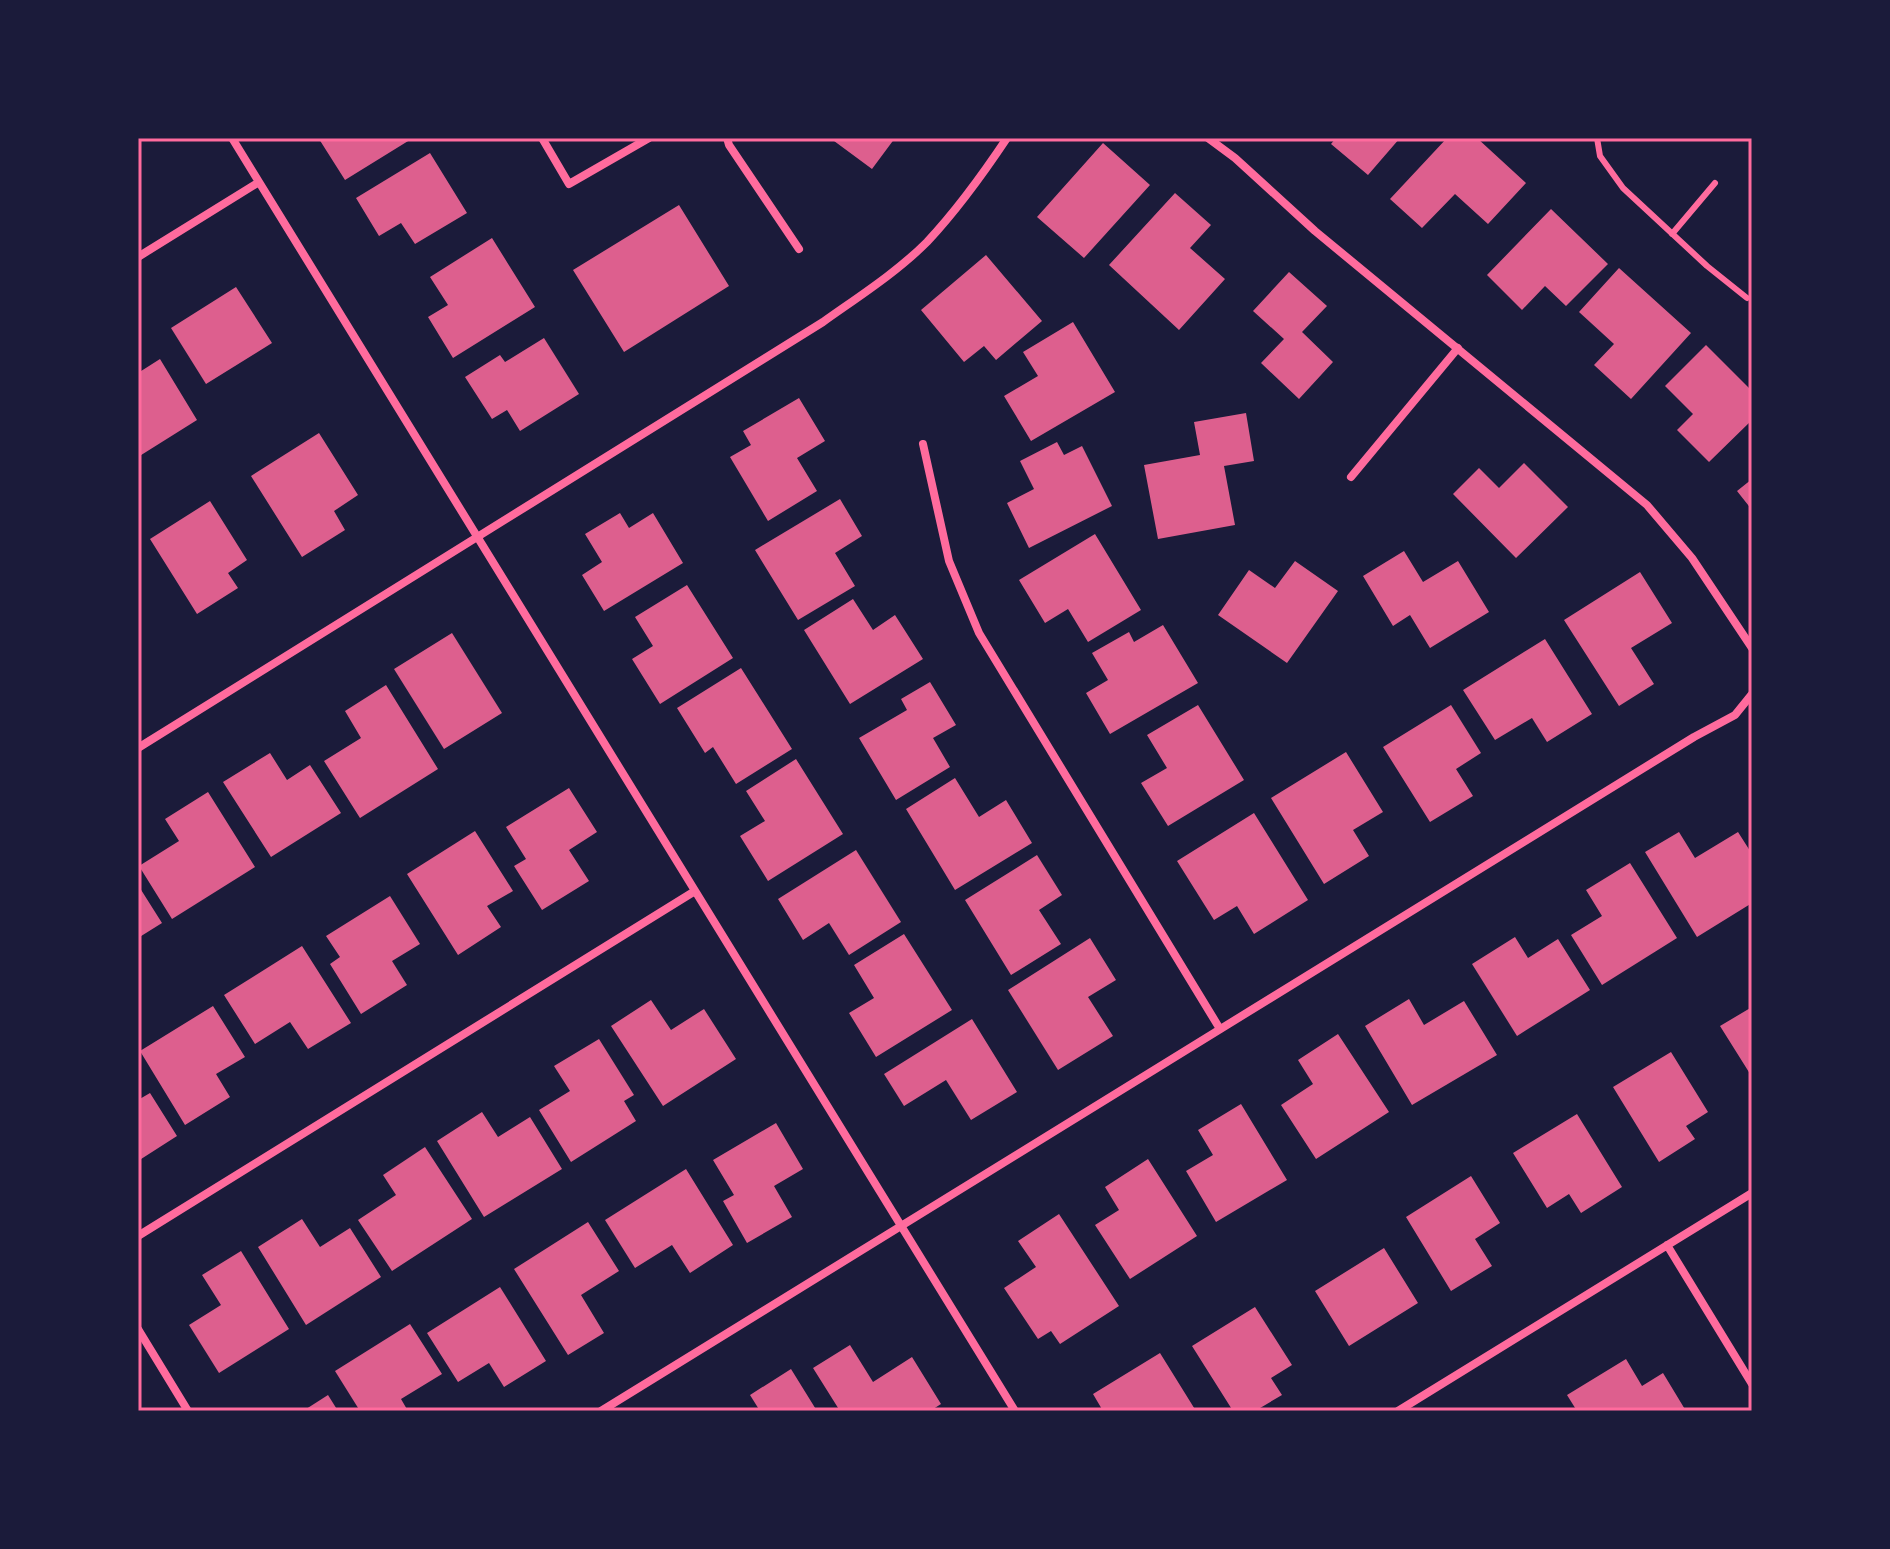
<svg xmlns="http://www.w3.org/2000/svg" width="1890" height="1549" font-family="Poppins,sans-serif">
<rect width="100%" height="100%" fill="#1b1b3a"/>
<path fill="#dd5f8e" d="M321 138H413L345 180 319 139Z
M830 138H895L872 169Z
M1336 138H1400L1368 175 1331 144Z
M1447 138H1477L1526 183 1488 224 1455 194 1422 228 1390 199Z
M1103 143 1150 185 1084 258 1037 217Z
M430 153 467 213 415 244 401 223 379 236 356 198Z
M1175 193 1211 225 1190 248 1225 279 1179 330 1109 265Z
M679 205 729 286 624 352 573 270Z
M1551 209 1608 264 1566 306 1545 286 1522 310 1487 275Z
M492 238 535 307 453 358 428 317 448 305 430 277Z
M986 255 1042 321 996 360 984 346 964 362 921 310Z
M1619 268 1691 333 1631 399 1594 365 1614 344 1579 312Z
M1289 272 1327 306 1302 332 1333 362 1299 399 1261 363 1284 339 1253 311Z
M236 287 272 343 206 384 171 328Z
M1073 322 1115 392 1031 441 1004 396 1038 376 1023 352Z
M544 338 579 394 520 431 507 410 492 419 465 377 500 355 505 362Z
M1706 345 1752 391V420L1709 462 1677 430 1693 414 1665 386Z
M160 359 197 420 138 457V373Z
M799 398 825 441 797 458 817 491 768 521 730 457 751 445 743 431Z
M1246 413 1254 461 1224 466 1235 525 1158 539 1144 465 1200 455 1194 422Z
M319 433 358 495 334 511 345 530 302 557 251 476Z
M1057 442 1064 455 1082 446 1112 506 1029 548 1007 503 1034 489 1020 461Z
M1524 463 1568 507 1516 558 1453 494 1479 468 1499 488Z
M1752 479V510L1737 491Z
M840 499 862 536 835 553 855 586 798 620 755 550Z
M210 501 247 560 228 573 238 588 197 614 150 539Z
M620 513 629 528 653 513 683 563 604 611 582 575 602 562 585 534Z
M1095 534 1141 610 1088 642 1068 609 1045 623 1019 580Z
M1404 551 1423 582 1458 561 1489 612 1430 648 1410 615 1393 626 1363 576Z
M1295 561 1338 591 1287 663 1218 615 1249 570 1275 588Z
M1640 572 1672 623 1631 648 1654 684 1619 706 1564 620Z
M687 585 733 658 660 704 632 659 653 646 635 617Z
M853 599 873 630 895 615 923 659 850 704 804 630Z
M1163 625 1198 683 1110 734 1086 693 1108 680 1092 653 1129 632 1134 642Z
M452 633 502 713 444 749 394 669Z
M1545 639 1592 714 1547 742 1532 718 1495 740 1463 690Z
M741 668 792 749 736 784 713 747 705 753 677 708Z
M930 682 956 725 933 738 950 767 896 800 859 738 907 710 901 699Z
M386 685 438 769 360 818 324 761 361 738 345 711Z
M1198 705 1244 780 1168 826 1141 783 1167 768 1147 735Z
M1451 705 1481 753 1456 769 1473 796 1430 822 1383 747Z
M1346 752 1383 812 1353 830 1369 856 1324 884 1271 798Z
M270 753 287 780 310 765 341 813 271 857 223 782Z
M796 759 843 834 768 881 740 836 765 821 746 791Z
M955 778 979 817 1006 800 1032 843 955 890 906 809Z
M569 788 597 832 569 850 589 881 542 910 514 866 526 859 506 827Z
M208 792 255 867 172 919 139 866 179 841 165 819Z
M1254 813 1308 900 1254 934 1237 906 1214 920 1177 861Z
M475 831 513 891 487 906 501 927 458 955 407 874Z
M1679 832 1695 858 1738 832 1752 854V903L1697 937 1645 852Z
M856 850 901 922 849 955 829 923 803 940 778 899Z
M1037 855 1062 895 1039 910 1061 944 1011 975 965 900Z
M1630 863 1677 938 1602 985 1571 935 1602 916 1586 890Z
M138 885 162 923 138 938Z
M390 896 420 944 392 961 407 985 361 1014 330 964 340 957 326 936Z
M904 934 952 1010 876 1057 849 1013 874 998 854 965Z
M1515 937 1528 958 1558 939 1590 990 1517 1036 1472 964Z
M1090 938 1116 980 1088 997 1113 1036 1058 1070 1008 990Z
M302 946 351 1023 308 1049 290 1022 255 1044 224 995Z
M1409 999 1424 1025 1464 1001 1497 1055 1412 1105 1365 1026Z
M651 1000 671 1030 704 1009 736 1059 663 1106 611 1026Z
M213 1006 245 1057 216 1074 230 1097 185 1125 140 1051Z
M1752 1007V1077L1720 1026Z
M972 1019 1017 1092 971 1120 946 1080 904 1106 884 1074Z
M1338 1034 1389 1112 1316 1159 1281 1105 1313 1084 1298 1060Z
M599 1039 634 1095 624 1101 636 1121 571 1162 539 1110 570 1091 554 1066Z
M1671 1052 1708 1112 1686 1126 1695 1139 1659 1162 1613 1087Z
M150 1093 177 1136 138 1161V1100Z
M1241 1104 1287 1180 1216 1222 1186 1171 1213 1155 1198 1130Z
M482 1112 498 1137 530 1117 562 1169 484 1217 437 1141Z
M1577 1114 1622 1187 1581 1213 1569 1194 1547 1208 1513 1153Z
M776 1123 803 1169 774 1186 792 1217 747 1243 723 1201 734 1195 713 1160Z
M425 1147 472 1219 392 1271 358 1220 396 1195 383 1175Z
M1148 1159 1197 1236 1130 1279 1095 1225 1119 1210 1105 1187Z
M686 1169 733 1245 690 1273 672 1245 635 1268 605 1220Z
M1471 1176 1500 1223 1475 1239 1492 1266 1451 1291 1406 1217Z
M1059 1214 1119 1306 1060 1344 1051 1331 1038 1339 1004 1288 1036 1267 1018 1241Z
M302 1219 320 1247 350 1228 381 1277 306 1325 258 1247Z
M588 1222 619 1271 581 1295 604 1333 568 1355 514 1269Z
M1384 1248 1418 1303 1349 1346 1315 1291Z
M241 1251 289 1329 219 1373 189 1325 221 1305 202 1275Z
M500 1287 546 1361 504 1387 489 1363 458 1382 427 1333Z
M1255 1307 1292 1365 1271 1378 1282 1395 1255 1411H1233L1192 1346Z
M410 1324 442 1374 401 1399 408 1411H360L335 1371Z
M850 1345 873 1382 912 1357 941 1404 930 1411H840L813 1368Z
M1160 1353 1196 1411H1103L1093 1394Z
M1626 1359 1642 1386 1663 1373 1686 1411H1577L1567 1395Z
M791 1369 817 1411H760L750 1395Z
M328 1395 338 1411H303Z"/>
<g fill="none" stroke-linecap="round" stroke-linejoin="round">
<path stroke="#ff6b9d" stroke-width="6" d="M1597 138 1600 156 1623 188 1707 266 1747 298
M1672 234 1715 183"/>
<path stroke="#ff6b9d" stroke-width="8" d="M232 138 1015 1411
M542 138 569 184 649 138
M727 138 729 145 799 249
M1208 138 1235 158 1315 231 1647 505 1692 558 1752 648
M138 257 259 182
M923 444 949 561 979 633 1220 1029
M1351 477 1458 348
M138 748 823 322C858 297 896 273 927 242 957 210 983 174 1007 138
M138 1236 695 891
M1667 1245 1752 1384
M138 1329 188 1411
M601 1411 1694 737 1735 715 1752 694
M1398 1411 1752 1193"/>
</g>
<rect width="1890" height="1549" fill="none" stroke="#1b1b3a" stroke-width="280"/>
<rect x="140" y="140" width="1610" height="1269" fill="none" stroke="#ff6b9d" stroke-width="3"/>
</svg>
